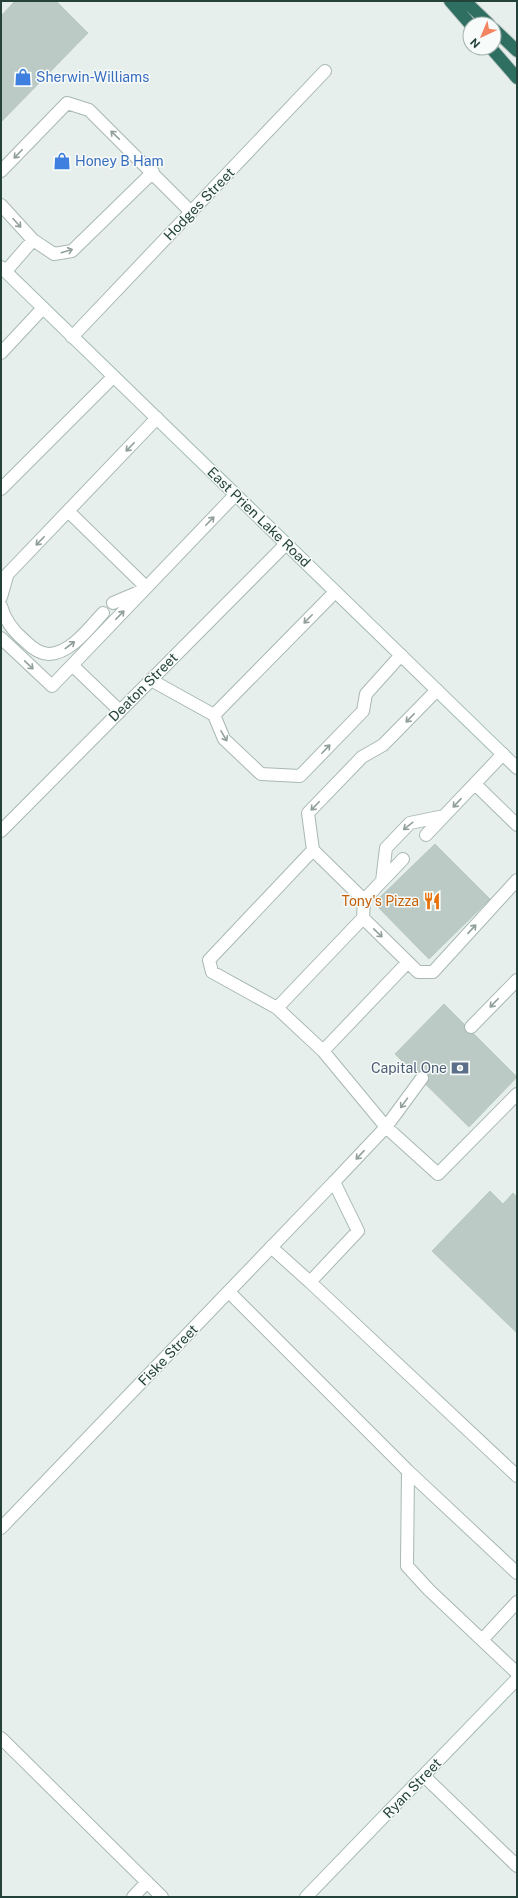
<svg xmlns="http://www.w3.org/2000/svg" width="518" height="1898" font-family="'Public Sans',sans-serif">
<rect width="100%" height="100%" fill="#e6efeb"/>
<path fill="#bbcac4" stroke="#b8c9c2" d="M15 1H56L88 33 1 122V16Z
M435 844 490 899 429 959 374 903Z
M444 1004 517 1077 469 1127 395 1054Z
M490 1191 503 1204 513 1193 517 1197V1333L432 1251Z"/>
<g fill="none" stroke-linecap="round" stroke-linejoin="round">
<g stroke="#a8b8b2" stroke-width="14">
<path id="lane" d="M1 171 67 103 89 110 191 212
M1 205 33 240 54 254 72 251 153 172
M6 271 33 240
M1 353 43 308
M1 489 113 377
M68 511 146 587
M1 581 157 418
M335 592 214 715 224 739 261 774 300 776 363 711 366 694 401 655
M1 597 7 576
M113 603 139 592
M1 606C5 621 13 631 25 641 31 647 40 654 49 654 71 653 89 628 103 613
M1 638 52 686 235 495
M72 665 120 711
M151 680 214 715
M475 784 517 825
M426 835 503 754
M403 859 364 900 363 918 418 972H433L517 880
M382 881 386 848 410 823 444 816
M364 900 313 850 308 813 362 757 383 745 437 690
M363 918 277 1008 323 1051 408 962
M277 1008 212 972 209 960 313 850
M471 1027 517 980
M323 1051 386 1127 438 1174 517 1094
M271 1247 310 1282 358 1231 334 1182 386 1127 422 1078
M310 1282 517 1476
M229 1292 408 1471 407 1566 429 1590 517 1673
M408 1471 517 1573
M482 1640 517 1602
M1 1738 162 1897
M424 1776 517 1866
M133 1897 147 1882"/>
</g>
<g stroke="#a8b8b2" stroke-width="14">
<path id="street" d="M72 337 325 71
M1 831 286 544
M1 1528 334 1182"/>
</g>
<g stroke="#a4bbb3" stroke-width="14">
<path id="secondary" d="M1 267 517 768
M306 1897 517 1679"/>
</g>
<g stroke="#c2cac8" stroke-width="14">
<path id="highway" d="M450 1 470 24
M465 1 489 24
M494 29 517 51
M491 48 517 78"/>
</g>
<use href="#lane" stroke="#fff" stroke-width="12"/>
<use href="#street" stroke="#fff" stroke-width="12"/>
<use href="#secondary" stroke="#fff" stroke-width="12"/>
<use href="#highway" stroke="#2f6f62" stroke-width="12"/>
</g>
<defs><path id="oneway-shaft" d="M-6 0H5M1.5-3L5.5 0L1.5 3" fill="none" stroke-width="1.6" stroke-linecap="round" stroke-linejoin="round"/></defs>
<g stroke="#92a09c">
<use href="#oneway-shaft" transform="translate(115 135) rotate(-136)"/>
<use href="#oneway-shaft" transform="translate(18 154) rotate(134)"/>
<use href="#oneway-shaft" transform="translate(17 223) rotate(48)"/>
<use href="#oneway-shaft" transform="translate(67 251) rotate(-17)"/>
<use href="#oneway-shaft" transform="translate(130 447) rotate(134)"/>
<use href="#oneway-shaft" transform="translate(210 521) rotate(-46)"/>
<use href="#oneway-shaft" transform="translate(40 541) rotate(134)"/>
<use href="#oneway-shaft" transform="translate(120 615) rotate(-46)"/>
<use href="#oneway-shaft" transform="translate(308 619) rotate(135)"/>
<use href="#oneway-shaft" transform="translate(70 645) rotate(-37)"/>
<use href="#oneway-shaft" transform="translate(29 665) rotate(44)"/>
<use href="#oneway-shaft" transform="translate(410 718) rotate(134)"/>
<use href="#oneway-shaft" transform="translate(224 736) rotate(60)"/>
<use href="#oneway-shaft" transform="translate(326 749) rotate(-46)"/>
<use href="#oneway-shaft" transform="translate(457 803) rotate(133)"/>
<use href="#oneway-shaft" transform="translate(315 806) rotate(134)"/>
<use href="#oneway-shaft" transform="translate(408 826) rotate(142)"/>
<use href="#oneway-shaft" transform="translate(472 929) rotate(-47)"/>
<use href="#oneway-shaft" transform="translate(378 933) rotate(44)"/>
<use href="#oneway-shaft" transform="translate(494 1003) rotate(134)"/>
<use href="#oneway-shaft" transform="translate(404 1103) rotate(126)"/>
<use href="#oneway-shaft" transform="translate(360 1155) rotate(133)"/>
</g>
<defs>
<g id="shop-bare" transform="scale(1.38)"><path d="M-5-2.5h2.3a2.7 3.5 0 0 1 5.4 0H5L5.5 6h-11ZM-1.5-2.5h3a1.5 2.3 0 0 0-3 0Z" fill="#3f7fe0" stroke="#f7fbf9" stroke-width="2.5" paint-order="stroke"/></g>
<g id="restaurant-bare" transform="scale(1.38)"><path d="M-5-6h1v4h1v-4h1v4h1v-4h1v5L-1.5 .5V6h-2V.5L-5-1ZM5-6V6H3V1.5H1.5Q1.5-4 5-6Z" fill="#e8710a" stroke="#f7fbf9" stroke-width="2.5" paint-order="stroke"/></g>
<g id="bank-bare" transform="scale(1.38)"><path d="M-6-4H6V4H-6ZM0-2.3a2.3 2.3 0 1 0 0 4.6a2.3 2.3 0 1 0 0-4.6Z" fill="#5c6f8a" stroke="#f7fbf9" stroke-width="2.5" paint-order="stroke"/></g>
</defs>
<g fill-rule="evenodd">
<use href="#shop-bare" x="23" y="77"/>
<use href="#shop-bare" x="62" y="161"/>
<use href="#restaurant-bare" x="432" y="901"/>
<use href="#bank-bare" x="460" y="1068"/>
</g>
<g text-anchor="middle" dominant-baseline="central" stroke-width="3" stroke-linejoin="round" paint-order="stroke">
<g font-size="14" fill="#366cbe" stroke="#f7fbf9" text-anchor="start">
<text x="36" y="77">Sherwin-Williams</text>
<text x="75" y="161">Honey B Ham</text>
</g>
<g font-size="14" fill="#24423a" stroke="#f7fbf9">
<text transform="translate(199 204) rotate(-46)">Hodges Street</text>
<text transform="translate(259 517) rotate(44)">East Prien Lake Road</text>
<text transform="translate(143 687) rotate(-45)">Deaton Street</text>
<text transform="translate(168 1355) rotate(-46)">Fiske Street</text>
<text transform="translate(412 1788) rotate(-46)">Ryan Street</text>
</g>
<g font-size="14" fill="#c56008" stroke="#f7fbf9" text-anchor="end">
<text x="419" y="901">Tony's Pizza</text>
</g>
<g font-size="14" fill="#4e5e75" stroke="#f7fbf9" text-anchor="end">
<text x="447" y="1068">Capital One</text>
</g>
</g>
<rect width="518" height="1898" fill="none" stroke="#24423a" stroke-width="4"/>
<g transform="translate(482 36) rotate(224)"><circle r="19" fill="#f7fbf9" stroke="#a3b1ad"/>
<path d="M0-3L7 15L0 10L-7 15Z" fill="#f4845f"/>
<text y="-6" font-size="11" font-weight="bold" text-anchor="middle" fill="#24423a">N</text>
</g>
</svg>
